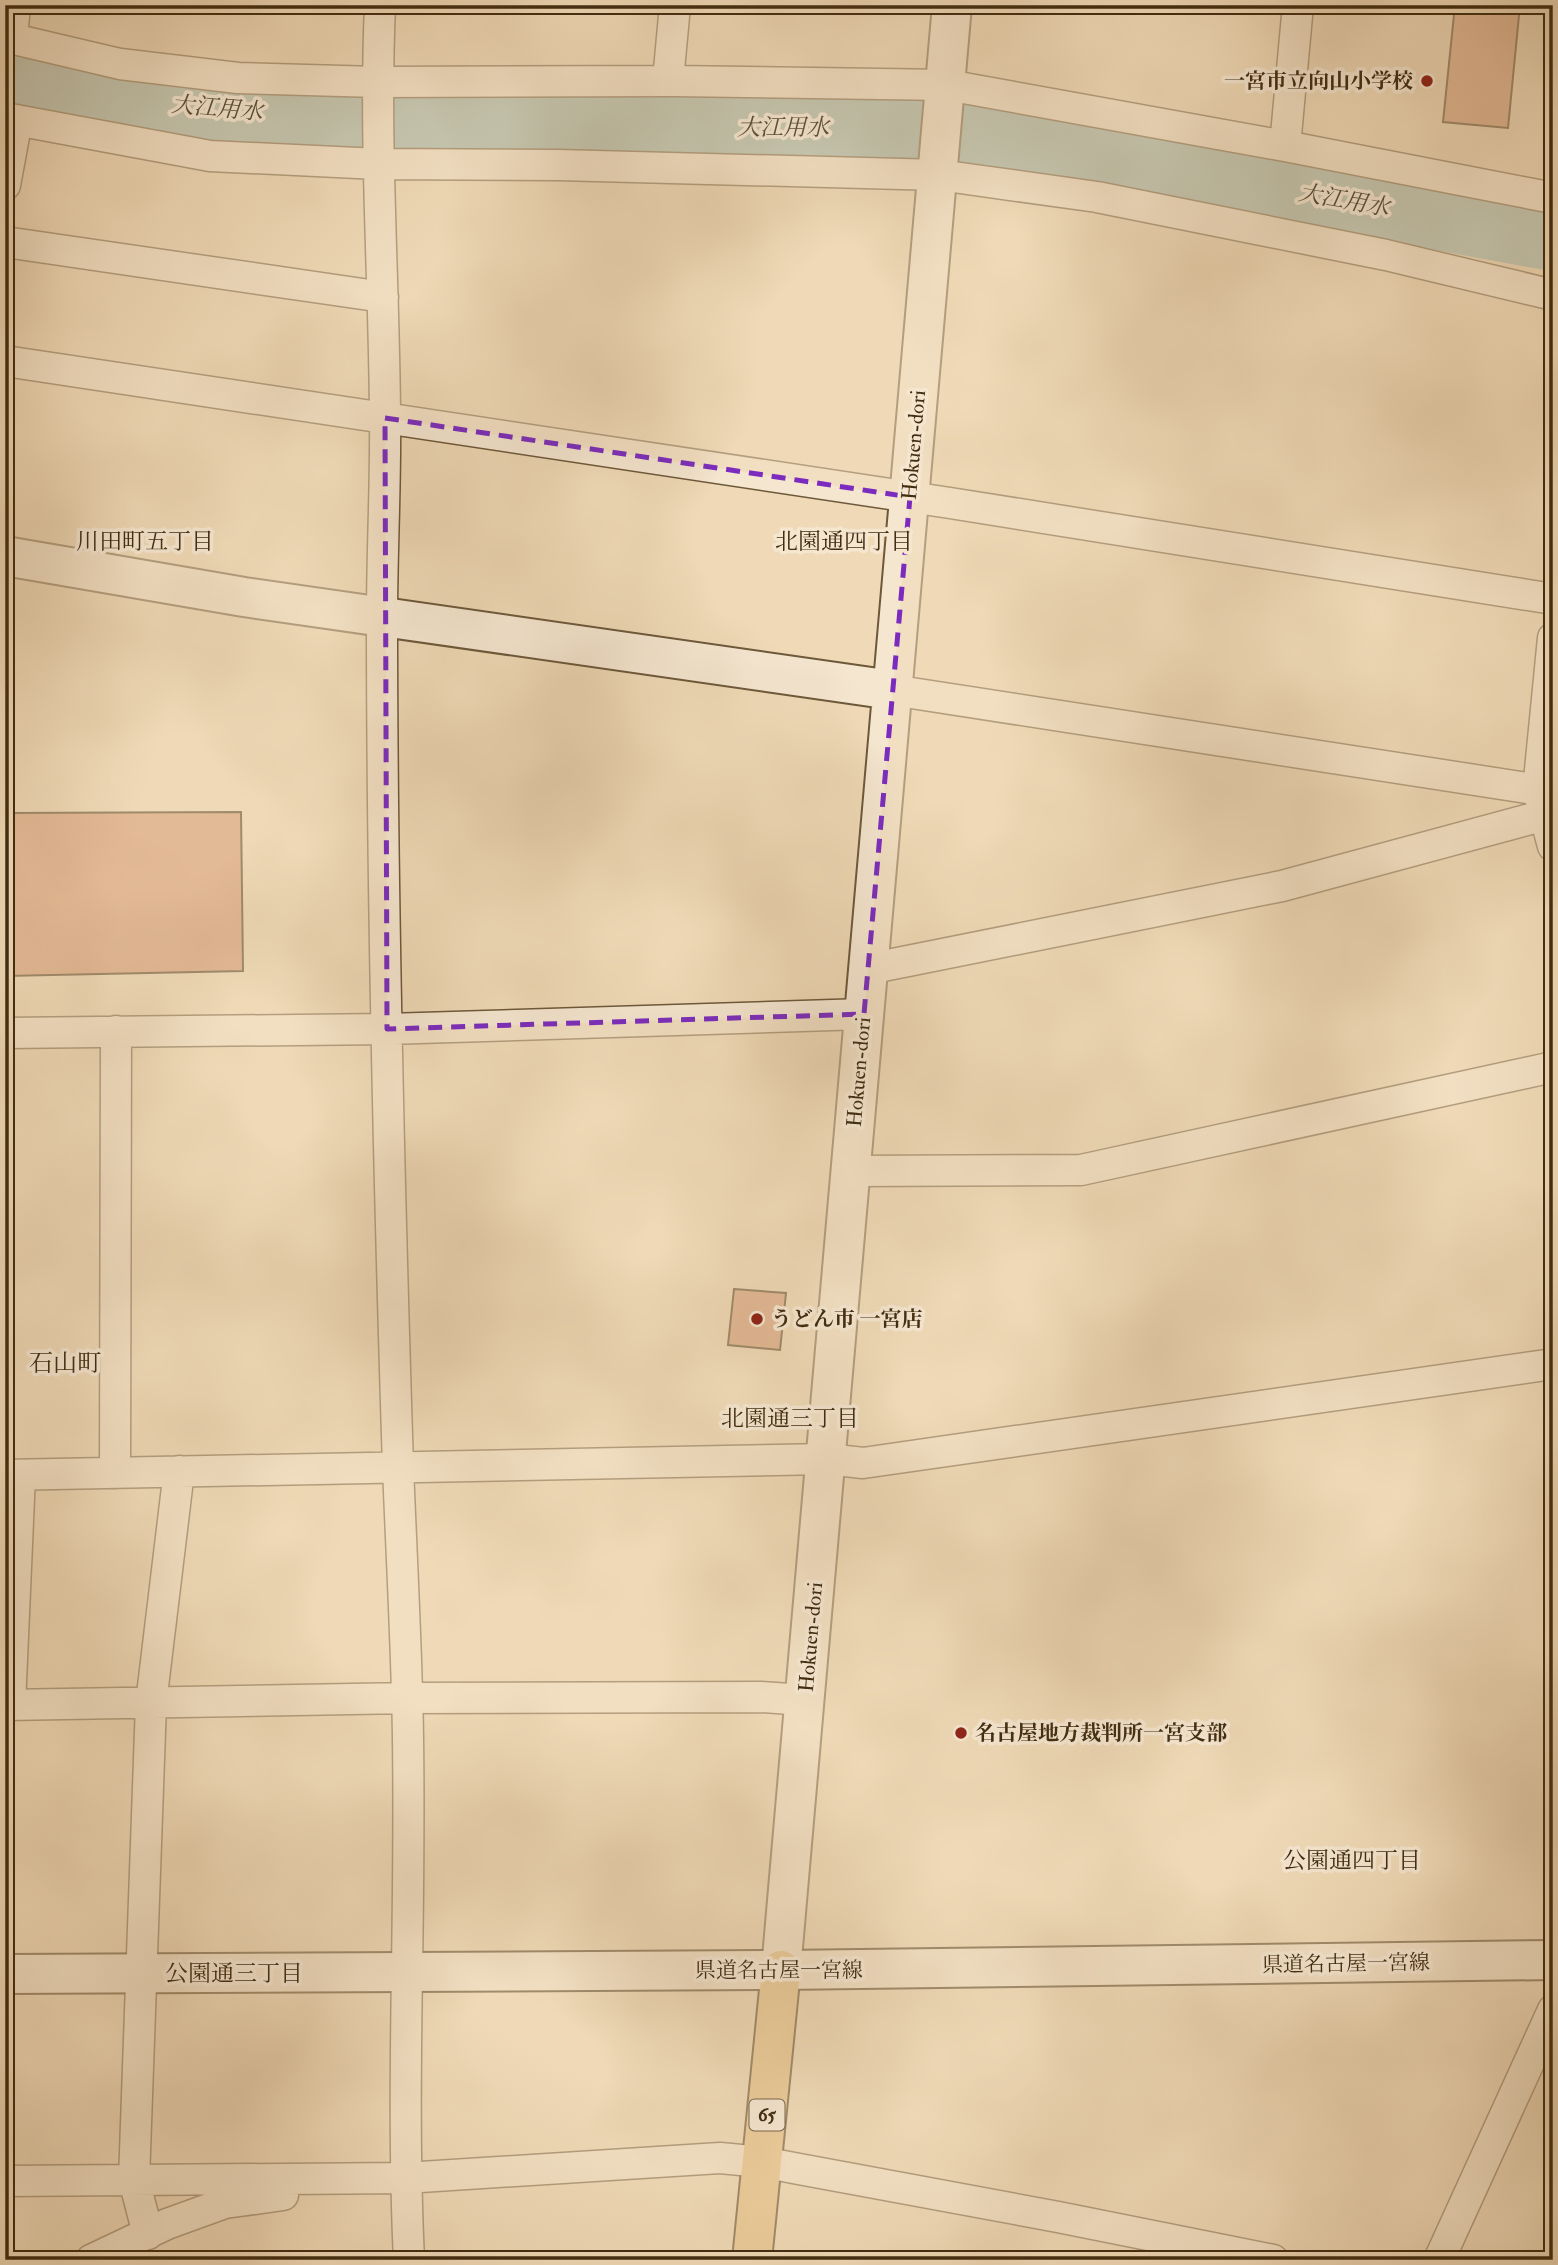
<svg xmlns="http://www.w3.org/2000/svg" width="1558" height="2265" font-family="'IM FELL Double Pica','Noto Serif JP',serif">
<rect width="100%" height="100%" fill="#efd9b6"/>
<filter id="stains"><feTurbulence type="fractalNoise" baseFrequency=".00286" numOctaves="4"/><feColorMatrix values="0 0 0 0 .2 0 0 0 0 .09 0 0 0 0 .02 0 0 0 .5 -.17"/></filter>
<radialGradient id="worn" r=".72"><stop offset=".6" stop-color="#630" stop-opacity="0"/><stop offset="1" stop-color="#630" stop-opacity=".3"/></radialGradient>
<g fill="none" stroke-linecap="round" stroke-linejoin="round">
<path stroke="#9ab9b2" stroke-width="66" d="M5 88 419 126 948 128 1553 238"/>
</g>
<path fill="#d49670" stroke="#422d11" stroke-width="2" d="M1455 5H1520L1508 128 1443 122Z
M241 812 243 971 5 976V813Z
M734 1289 786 1293 780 1350 728 1345Z"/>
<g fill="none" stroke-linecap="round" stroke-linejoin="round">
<g stroke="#6d583a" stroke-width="33">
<path id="minor" d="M380 5C374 141 384 277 385 413 386 481 382 549 382 617 382 900 389 1184 398 1467 401 1542 405 1618 407 1693 413 1882 400 2071 409 2260
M5 37 120 64 238 78 377 82 673 81 947 85 1285 146 1553 198
M12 39 15 5
M668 81 675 5
M5 118 210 156 378 164 558 165 939 175 1097 197 1386 255 1553 295
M1285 146 1298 5
M5 185 17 120
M5 242 383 297
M5 361 950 503 1553 599
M1553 638 1538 790 1553 846
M892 690 1553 792
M868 969 1282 886 1545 815
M5 1033 387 1029 864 1014
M851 1171 1081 1170 1553 1067
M115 1473 116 1031
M5 1475 827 1459 863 1463 1553 1364
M5 1705 408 1698 761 1697 805 1700
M10 1705 20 1475
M5 2181 405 2178 720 2158 762 2162 799 2169 1058 2217 1273 2260
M148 2234 134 2180 151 1703 179 1471
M91 2260 167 2224 225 2203 283 2195
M1439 2260 1553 2010"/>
</g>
<g stroke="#6d583a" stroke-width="42">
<path id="tertiary" d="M5 556 244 597 892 690
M781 1970 952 5"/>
</g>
<g stroke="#422d11" stroke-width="42">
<path id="secondary" d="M5 1974 781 1970 1553 1960"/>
</g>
<g stroke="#422d11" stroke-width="42">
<path id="primary" d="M752 2260 781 1970"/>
</g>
<use href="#minor" stroke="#f5e6d0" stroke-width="30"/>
<use href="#tertiary" stroke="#f5e6d0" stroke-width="38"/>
<use href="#secondary" stroke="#f5e6d0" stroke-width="38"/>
<use href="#primary" stroke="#e8bc7b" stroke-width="38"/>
</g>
<path d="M0 0H1558V2265H0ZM385 418 910 497 864 1014 387 1029Z" fill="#efd9b6" fill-opacity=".55" fill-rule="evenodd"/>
<path fill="none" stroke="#7b2cbf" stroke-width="5" stroke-dasharray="14 9" stroke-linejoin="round" d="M385 418 910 497 864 1014 387 1029Z"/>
<g fill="#8f2418" stroke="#f5e6d0" stroke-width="2.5">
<circle cx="1427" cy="81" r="7"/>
<circle cx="757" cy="1319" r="7"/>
<circle cx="961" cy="1733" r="7"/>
</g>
<g text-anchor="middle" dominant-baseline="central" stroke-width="7" stroke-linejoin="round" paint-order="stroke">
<rect fill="#f5e6d0" stroke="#78644a" stroke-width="2" x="749.5" y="2099.5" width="35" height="31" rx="5"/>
<g font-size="19" font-weight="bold" fill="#422d11">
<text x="767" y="2115">65</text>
</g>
<g font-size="21" font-weight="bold" fill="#422d11" stroke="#f5e6d0" text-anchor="start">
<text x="1413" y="81" text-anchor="end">一宮市立向山小学校</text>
<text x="771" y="1319">うどん市 一宮店</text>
<text x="975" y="1733">名古屋地方裁判所一宮支部</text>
</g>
<g font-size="21" fill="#422d11" stroke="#f5e6d0">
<text transform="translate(914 445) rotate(-85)">Hokuen-dori</text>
<text transform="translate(859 1072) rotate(-85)">Hokuen-dori</text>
<text transform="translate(811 1637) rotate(-85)">Hokuen-dori</text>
<text transform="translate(1346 1964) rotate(-1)">県道名古屋一宮線</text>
<text x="779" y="1970">県道名古屋一宮線</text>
</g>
<g font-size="23" font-style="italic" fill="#585039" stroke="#f5e6d0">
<text transform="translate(217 108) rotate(5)">大江用水</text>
<text x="783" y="127">大江用水</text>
<text transform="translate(1344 200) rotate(10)">大江用水</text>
</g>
<g font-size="23" fill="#422d11" stroke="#f5e6d0">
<text x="145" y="541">川田町五丁目</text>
<text x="844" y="541">北園通四丁目</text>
<text x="790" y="1418">北園通三丁目</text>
<text x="1352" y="1860">公園通四丁目</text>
<text x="234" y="1973">公園通三丁目</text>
</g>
<g font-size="24" fill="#422d11" stroke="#f5e6d0">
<text x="65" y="1363">石山町</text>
</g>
</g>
<rect width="1558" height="2265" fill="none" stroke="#efd9b6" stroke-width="28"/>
<rect x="7" y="7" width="1544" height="2251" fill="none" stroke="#422d11" stroke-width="3.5"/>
<rect x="14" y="14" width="1530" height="2237" fill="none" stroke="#422d11" stroke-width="2"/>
<rect width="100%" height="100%" filter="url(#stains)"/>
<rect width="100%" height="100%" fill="url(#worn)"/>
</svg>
